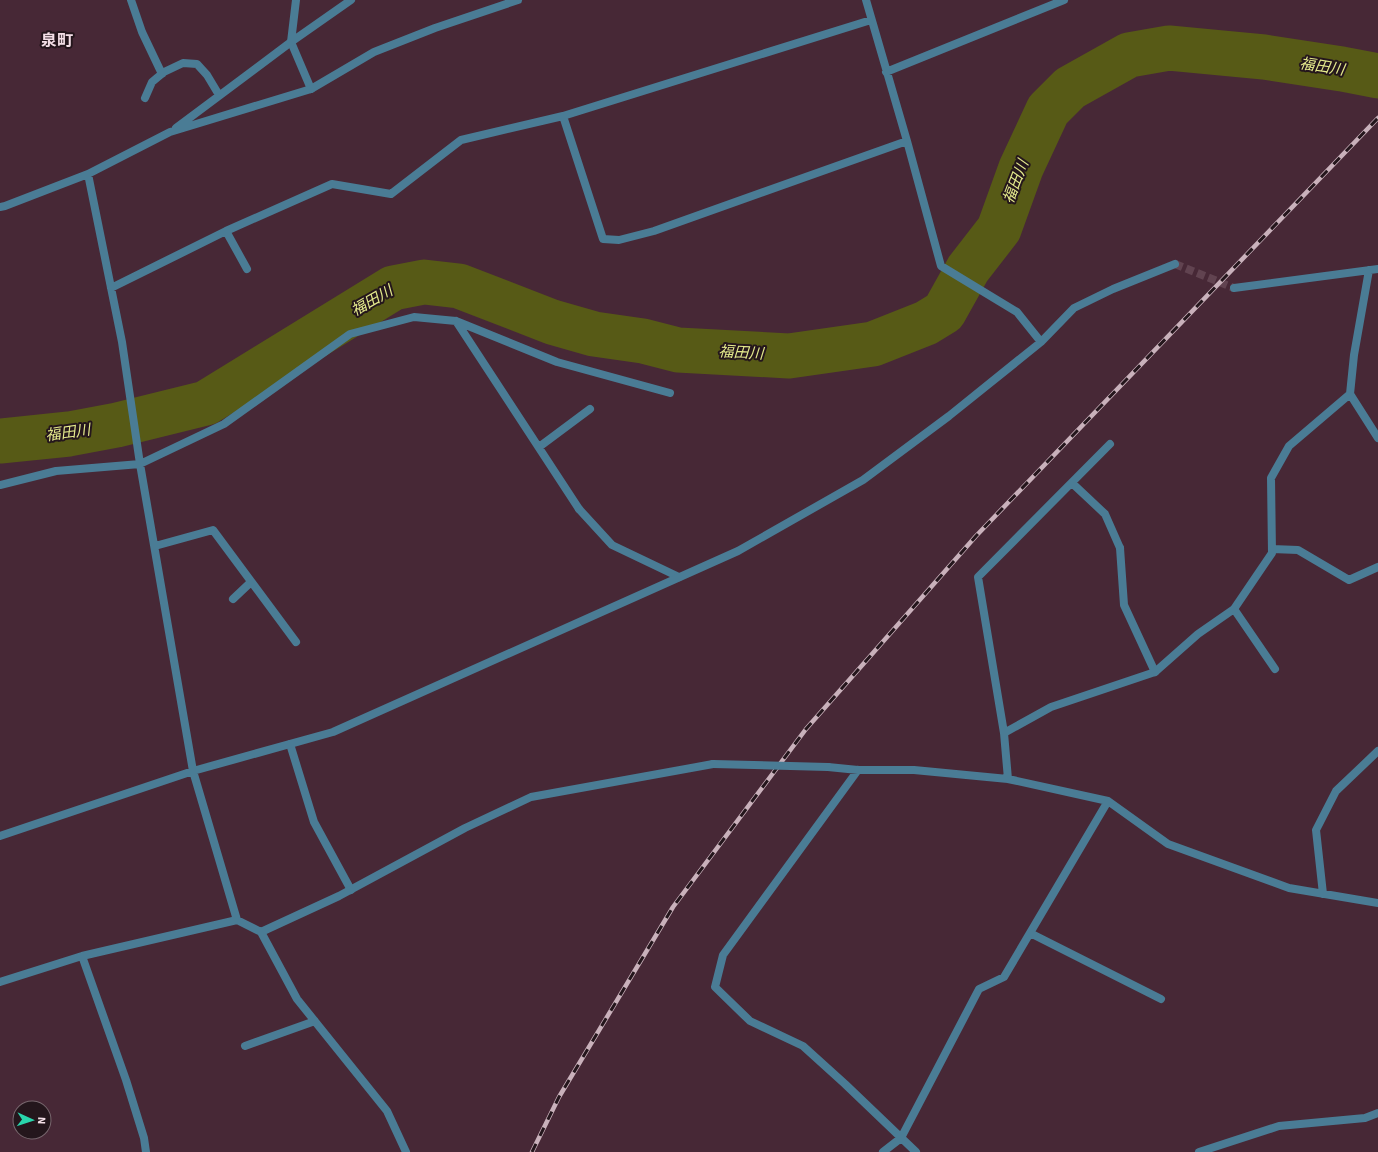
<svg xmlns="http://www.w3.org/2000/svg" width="1378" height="1152" font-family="'Source Sans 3','Noto Sans JP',sans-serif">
<rect width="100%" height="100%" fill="#472836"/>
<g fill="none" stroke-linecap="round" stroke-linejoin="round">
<path stroke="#575a16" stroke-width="45" d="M0 441 69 434 117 425 206 403 393 288 424 282 459 286 552 322 594 334 643 341 678 350 789 356 873 344 926 323 944 312 968 269 999 229 1021 168 1048 110 1070 88 1129 55 1169 48 1264 57 1342 69 1378 76"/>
<path stroke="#614350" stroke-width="8" stroke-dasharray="8 4" stroke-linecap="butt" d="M1175 264 1234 288"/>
<path stroke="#4a7c95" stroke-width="8" d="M291 42 311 89
M579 509 612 545 679 577
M1120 548 1124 605 1155 672
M290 744 314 822 351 890"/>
<path stroke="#4a7c95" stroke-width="8" d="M131 0 142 32 162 74
M866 0 907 141 941 266 1017 312 1041 342
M871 20 563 116 603 239 619 240 654 231 907 141
M291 42 296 0
M886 72 1064 0
M145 98 152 82 164 72 183 63 197 64 207 75 219 95
M176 128 291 42 351 0
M88 174 122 342 140 464 193 771 237 920
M0 207 5 206 88 174 170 132 311 89 374 52 435 28 518 0
M226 231 247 269
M111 288 226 231 332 184 391 194 461 140 563 116
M1234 288 1378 269
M456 321 579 509
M1350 394 1378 438
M539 447 590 409
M1072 483 1105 514 1120 548
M0 485 56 471 140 464 224 424 350 334 414 317 456 321 557 362 670 393
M155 546 213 530 296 642
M1272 549 1298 550 1349 580 1378 567
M233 599 251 582
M1234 609 1275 669
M1004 733 978 577 1110 444
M828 767 858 770H914L1008 779 1108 801 1168 844 1289 888 1378 903
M858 770 723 955 715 987 750 1021 803 1046 845 1084 916 1152
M1008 779 1004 733 1051 707 1155 672 1198 634 1234 609 1272 553 1271 478 1289 446 1350 394 1354 355 1369 270
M0 836 193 771 333 732 738 551 863 480 949 416 1041 342 1074 308 1113 289 1175 264
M1323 894 1316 830 1336 791 1378 751
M261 932 339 896 465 828 531 797 713 764
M1030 933 1161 999
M82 956 126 1080 144 1138 146 1152
M0 982 82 956 237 920 261 932 297 999 387 1111 406 1152
M245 1046 315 1021
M883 1152 901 1138 979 989 1004 977 1108 801
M1199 1152 1279 1126 1365 1118 1378 1113"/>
<g stroke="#c9b1bb" stroke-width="4.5">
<path id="rail" d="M532 1152 559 1097 673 907 806 729 976 536 1378 118"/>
</g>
<use href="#rail" stroke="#24161c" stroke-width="3" stroke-dasharray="9" stroke-linecap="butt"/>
<path stroke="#4a7c95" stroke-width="8" d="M713 764 828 767"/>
</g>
<g text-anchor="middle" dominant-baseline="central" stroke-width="4" stroke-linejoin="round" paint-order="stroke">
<g font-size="15" font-style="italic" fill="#e5eb8d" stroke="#24161c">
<text transform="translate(1322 67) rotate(9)">福田川</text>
<text transform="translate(1016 182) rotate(-69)">福田川</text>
<text transform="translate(372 301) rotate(-30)">福田川</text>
<text transform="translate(741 353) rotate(3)">福田川</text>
<text transform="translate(68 433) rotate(-8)">福田川</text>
</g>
<g font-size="16" font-weight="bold" fill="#f3dee6" stroke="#24161c">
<text x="57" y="41">泉町</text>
</g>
</g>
<g transform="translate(32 1120) rotate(93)"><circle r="19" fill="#24161c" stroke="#77666d"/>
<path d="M0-3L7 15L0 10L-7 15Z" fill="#29d5ac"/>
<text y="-6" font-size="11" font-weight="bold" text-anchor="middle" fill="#f3dee6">N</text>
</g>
</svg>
